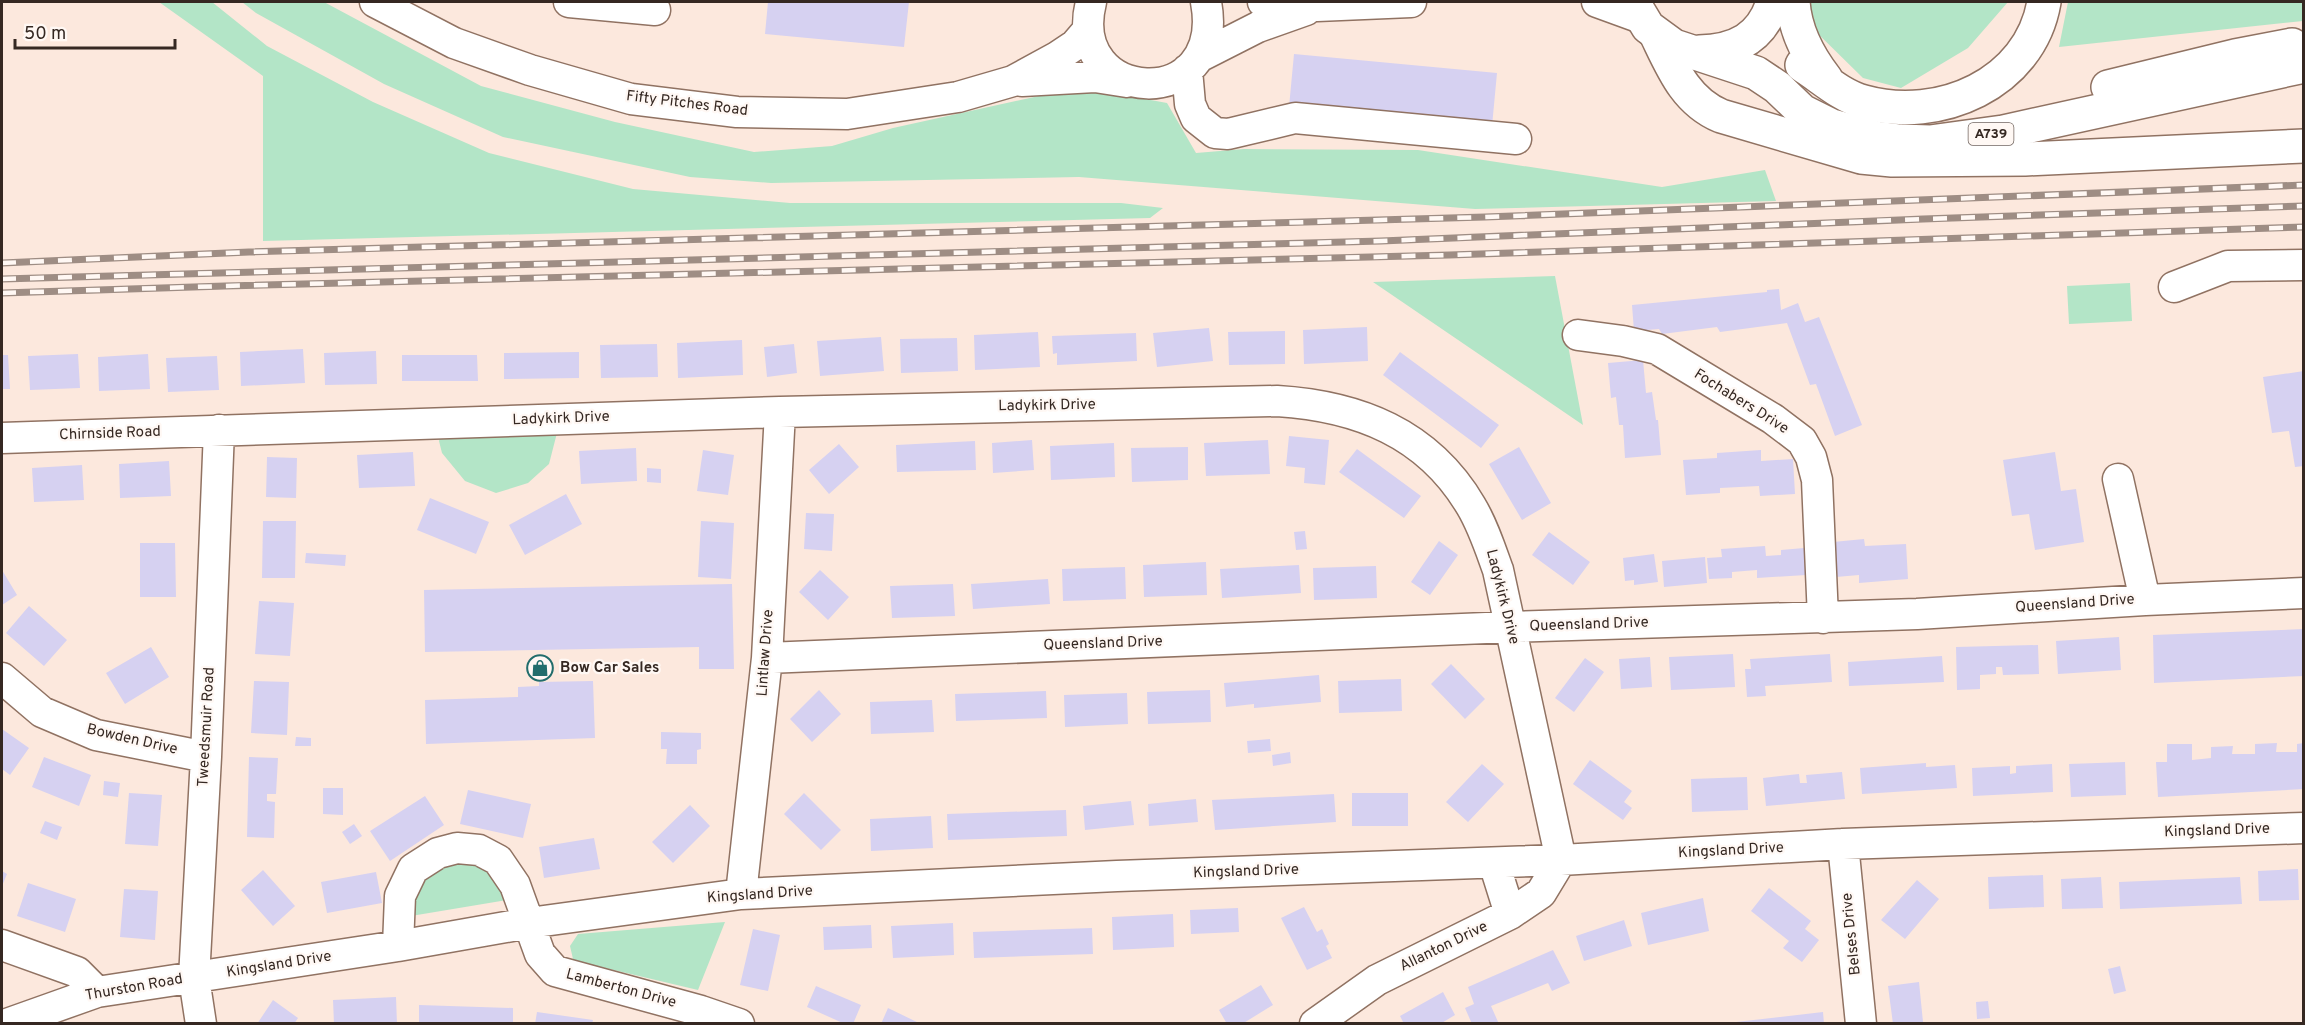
<svg xmlns="http://www.w3.org/2000/svg" width="2305" height="1025" font-family="Overpass,sans-serif">
<rect width="100%" height="100%" fill="#fce8dd"/>
<path fill="#b3e5c7" d="M159 2H212L267 46 373 102 489 153 633 189 790 203H1121L1163 208 1150 218 263 241V76Z
M242 2H324L481 86 615 122 754 152 832 146 893 128 1080 87 1167 103 1196 153 1244 149 1418 150 1662 187 1765 170 1776 201 1475 209 1079 177 771 183 690 177 503 137 384 84 256 13Z
M1807 2H2008L1968 48 1901 88 1863 78 1806 22Z
M2068 2H2303V21L2059 47Z
M1555 276 1583 425 1373 282Z
M2130 283 2132 321 2069 324 2067 286Z
M558 429 549 464 528 483 496 493 465 481 442 453 439 441 441 433Z
M439 858 490 860 513 899 405 917 416 871Z
M725 922 698 990 580 962 573 959 570 946 578 934Z"/>
<path fill="#d6d1f1" d="M768 2H909L904 47 765 34Z
M1294 54 1497 73 1492 126 1289 107Z
M1779 289 1781 310 1798 303 1805 322 1819 317 1862 425 1835 436 1816 384 1810 385 1787 323 1720 332 1717 327 1662 334 1659 329 1634 331 1632 305 1767 292V290Z
M1367 327 1368 361 1304 364 1303 330Z
M1209 328 1213 361 1157 367 1153 333Z
M1285 331V364L1229 365 1228 332Z
M1038 332 1040 367 975 370 974 335Z
M1136 333 1137 361 1057 365V353L1053 354 1052 336Z
M881 337 884 371 820 376 817 341Z
M957 338 958 371 901 373 900 339Z
M742 340 743 375 678 378 677 343Z
M657 344 658 377 601 378 600 345Z
M794 344 797 373 767 377 764 347Z
M303 349 305 383 241 386 240 352Z
M376 351 377 384 325 385 324 353Z
M579 352V378L504 379V353Z
M1400 352 1499 425 1481 448 1383 375Z
M78 354 80 388 30 390 28 356Z
M148 354 150 389 99 391 98 357Z
M2 355H8L10 389H2Z
M402 355H477L478 381H402Z
M217 356 219 390 168 392 166 358Z
M1643 360 1646 393 1652 392 1656 420H1658L1661 455 1625 458 1623 425H1619L1616 397 1611 398 1608 363Z
M2304 371V466L2295 467 2289 431 2272 433 2263 377Z
M1289 436 1329 440 1325 485 1304 483 1305 468 1286 466Z
M1032 440 1034 470 993 473 992 443Z
M1268 440 1270 474 1206 476 1204 443Z
M975 441 976 470 897 472 896 445Z
M1114 443 1115 477 1051 480 1050 446Z
M839 444 859 467 829 494 809 470Z
M1188 447V480L1132 482 1131 448Z
M1519 447 1551 503 1522 520 1489 464Z
M636 448 637 481 581 484 579 451Z
M1357 449 1421 496 1404 518 1339 472Z
M703 450 734 455 728 495 697 491Z
M1761 450V461L1793 459 1795 494 1760 496 1759 486 1720 488V493L1686 495 1683 460 1717 458V453Z
M413 452 415 486 359 488 357 455Z
M2055 452 2061 491 2076 489 2084 542 2035 550 2029 514 2012 516 2003 460Z
M267 457 297 458 296 498 266 497Z
M169 461 171 496 120 498 119 464Z
M82 465 84 500 34 502 32 468Z
M647 468 661 469V483L647 482Z
M566 494 582 524 525 555 509 525Z
M430 498 489 522 476 554 417 530Z
M806 513 834 514 832 551 804 549Z
M263 521H296L295 578H262Z
M701 521 734 523 731 579 698 577Z
M1305 531 1307 549 1296 550 1294 532Z
M1549 532 1590 562 1573 585 1532 555Z
M1864 539 1865 546 1906 544 1908 579 1859 583V575L1836 577 1833 542Z
M1439 541 1458 555 1430 595 1411 582Z
M140 543H175L176 597H140Z
M1765 546 1766 556 1781 555V550L1804 548 1806 575 1757 578V570L1732 572V578L1709 579 1707 558 1722 557 1721 549Z
M306 553 346 555 345 566 305 563Z
M1654 554 1658 582 1634 585V580L1625 581 1623 558Z
M1705 557 1707 583 1664 587 1662 561Z
M1206 562 1207 595 1144 597 1143 565Z
M1299 565 1301 593 1222 598 1220 569Z
M1376 566 1377 598 1314 600 1313 568Z
M1125 567 1126 599 1063 601 1062 569Z
M2 570 17 595 2 605Z
M820 570 849 597 828 620 799 592Z
M1048 579 1050 604 973 609 971 584Z
M732 584 734 669H699V647L425 652 424 590Z
M953 584 955 616 892 618 890 586Z
M259 601 294 603 290 656 255 654Z
M29 606 67 640 44 666 6 633Z
M2304 629V676L2154 683 2153 635Z
M2119 637 2121 670 2058 674 2056 641Z
M2038 645 2039 674 2003 675 2002 667H1996V674L1980 675V689L1957 690 1956 647Z
M151 647 169 677 125 704 106 673Z
M1733 654 1735 687 1671 690 1669 657Z
M1830 654 1832 682 1765 686 1766 696 1747 697 1745 669H1751L1750 659Z
M1942 656 1944 682 1849 686 1848 662Z
M1650 657 1652 687 1621 689 1619 659Z
M1585 658 1604 672 1574 712 1555 698Z
M1451 664 1485 699 1465 719 1431 684Z
M1319 675 1321 702 1254 708V704L1226 707 1224 683Z
M1401 679 1402 711 1339 713 1338 681Z
M254 681 289 682 287 735 251 733Z
M593 681 595 738 426 744 425 700 518 697V687L539 686V682Z
M819 690 841 714 812 742 790 719Z
M1210 690 1211 722 1148 724 1147 692Z
M1046 691 1047 718 956 721 955 694Z
M1127 693 1128 724 1065 727 1064 695Z
M932 700 934 732 871 734 870 702Z
M2 729 29 748 10 775 2 769Z
M661 732 701 733V749L697 750V764H666L667 749H661Z
M296 737 311 738V746H295Z
M1270 739 1271 751 1248 753 1247 741Z
M2277 743 2276 752H2297V744L2304 743V789L2158 797 2156 762H2167V744H2192V760L2211 758V747L2233 746 2232 754H2255V744Z
M1290 752 1291 763 1273 766 1272 755Z
M44 757 91 775 79 806 32 787Z
M249 757 278 758 276 794H267V801L275 802 274 838 247 837Z
M1590 760 1632 791 1624 802 1632 808 1623 820 1573 784Z
M2125 762 2126 795 2071 797 2069 764Z
M1926 763V767L1955 765 1957 788 1862 794 1860 768Z
M1482 764 1504 784 1468 822 1446 802Z
M2052 764 2053 792 1973 796 1972 768 2010 766V774L2016 773V766Z
M1842 772 1845 799 1766 806 1763 778 1799 774 1800 783H1807L1806 775Z
M1747 777 1748 810 1692 812 1691 779Z
M104 781 120 783 118 797 103 795Z
M323 788H343V815L323 814Z
M468 790 531 804 523 838 460 824Z
M129 793 162 795 158 846 125 844Z
M804 793 841 830 821 850 784 814Z
M1352 793H1408V826H1352Z
M1334 794 1336 822 1215 830 1212 800Z
M425 796 444 825 390 861 370 831Z
M1196 799 1198 822 1149 826 1148 804Z
M1131 801 1134 825 1085 830 1083 806Z
M690 805 710 826 673 863 652 842Z
M1066 810 1067 836 948 840 947 814Z
M931 816 933 848 871 851 870 819Z
M45 821 62 827 57 840 40 833Z
M354 824 362 836 350 844 342 832Z
M594 838 600 869 544 878 539 847Z
M2298 869 2299 900 2259 901 2258 871Z
M263 870 295 906 273 926 241 890Z
M2 871 7 874 2 886Z
M376 872 382 903 327 913 321 882Z
M2043 875 2044 907 1989 909 1988 877Z
M2101 877 2103 908 2062 909 2061 879Z
M2240 877 2242 904 2120 909 2119 882Z
M1917 880 1939 899 1905 939 1881 920Z
M28 883 76 899 65 932 17 916Z
M1769 888 1811 921 1805 929 1819 940 1802 962 1783 948 1789 941 1751 911Z
M124 889 158 891 155 940 120 937Z
M1703 898 1709 931 1648 945 1641 913Z
M1304 907 1317 932 1322 929 1329 944 1326 946 1332 958 1307 970 1281 918Z
M1238 908 1239 932 1191 934 1190 910Z
M1173 914 1174 947 1113 950 1112 917Z
M1624 920 1632 946 1584 961 1576 936Z
M953 923 954 955 893 958 891 926Z
M871 925 872 948 824 950 823 927Z
M1092 928 1093 954 974 958 973 932Z
M753 929 780 935 768 991 740 985Z
M1553 950 1570 983 1552 991 1548 983 1491 1006 1499 1024H1472L1465 1008 1474 1004 1468 987Z
M2120 966 2126 991 2114 994 2108 969Z
M1919 982 1923 1022 1893 1024 1888 986Z
M1261 985 1273 1005 1242 1024H1227L1219 1010Z
M816 986 861 1005 853 1024H845L807 1007Z
M1443 992 1455 1015 1440 1024H1404L1400 1016Z
M396 997 397 1024H334L333 1000Z
M273 1000 298 1018 294 1024H257Z
M1988 1001 1990 1018 1977 1019 1976 1002Z
M419 1005 513 1008V1024H419Z
M888 1008 921 1024H881Z
M537 1012 593 1020 592 1024H535Z
M1823 1012 1824 1024H1736V1022Z"/>
<g fill="none" stroke-linecap="round" stroke-linejoin="round">
<g stroke="#907262" stroke-width="33">
<path id="minor" d="M375 2 454 43 530 70 631 99 737 112 847 114 958 97 1013 81 1057 57 1075 45 1087 31
M569 2 655 10
M1091 2C1065 106 1227 115 1206 2
M1263 2 1317 6 1411 2
M1597 2 1641 18
M1199 57 1258 27 1306 10
M1187 70 1190 104 1196 118 1215 133 1228 134 1295 118 1516 139
M1022 81 1095 77 1127 82
M2174 287 2228 266 2304 265
M1578 335 1623 341 1657 349 1773 419 1802 441 1811 457 1817 480 1823 618
M2 438 780 412 1277 401C1358 406 1428 433 1471 506 1483 526 1490 548 1498 570L1561 860 1541 893 1510 914 1377 980 1315 1024
M2118 479 2145 600
M767 658 1510 627 1917 614 2145 600 2304 593
M2 678 42 712 96 735 206 757
M1843 844 1861 1024
M1494 863 1510 914
M741 894 767 658 780 412
M2 945 77 972 97 992
M398 946 400 896 413 869 438 853 457 848 479 850 498 860 515 885 540 954 555 971 701 1011 739 1024
M7 1024 97 992 398 946 529 923 741 894 1117 876 1561 860 1843 844 2304 828
M201 1024 194 978 206 757 219 430"/>
</g>
<g stroke="#907262" stroke-width="36">
<path id="major" d="M1633 2 1648 27 1674 46 1756 73 1777 87 1802 111 1832 126 1876 138 1900 141 1930 142 2003 132 2304 66
M1699 52C1736 51 1762 38 1773 2
M2108 87 2235 56 2292 45"/>
</g>
<g stroke="#907262" stroke-width="36">
<path id="highway" d="M1793 2C1795 31 1808 56 1826 79
M1656 34C1672 67 1685 101 1721 116L1861 157 1892 160 2025 159 2304 146
M1802 65C1821 77 1841 96 1864 102 1939 123 2030 84 2044 2"/>
</g>
<use href="#minor" stroke="#fff" stroke-width="30"/>
<use href="#major" stroke="#fff" stroke-width="33"/>
<use href="#highway" stroke="#fff" stroke-width="33"/>
<g stroke="#9e8d84" stroke-width="7">
<path id="rail" d="M2 263 249 252 1485 217 2304 185
M2 279 1381 241 1923 219 2304 206
M2 293 225 286 1449 255 2304 227"/>
</g>
<use href="#rail" stroke="#fff8f4" stroke-width="4.5" stroke-dasharray="14" stroke-linecap="butt"/>
</g>
<defs>
<g id="shop-ring" transform="scale(1.35)"><circle r="9.5" fill="#fff8f4" stroke="#226d6c" stroke-width="1.5"/><path d="M-5-2.5h2.3a2.7 3.5 0 0 1 5.4 0H5L5.5 6h-11ZM-1.5-2.5h3a1.5 2.3 0 0 0-3 0Z" fill="#226d6c"/></g>
</defs>
<g fill-rule="evenodd">
<use href="#shop-ring" x="540" y="668"/>
</g>
<g text-anchor="middle" dominant-baseline="central" stroke-width="4.5" stroke-linejoin="round" paint-order="stroke">
<rect fill="#fff8f4" stroke="#726661" stroke-width="1.5" x="1968.5" y="123" width="45" height="22" rx="4.5"/>
<g font-size="14" font-weight="bold" fill="#352822">
<text x="1991" y="134">A739</text>
</g>
<g font-size="15" fill="#352822" stroke="#fff8f4">
<text transform="translate(687 104) rotate(7)">Fifty Pitches Road</text>
<text transform="translate(1741 402) rotate(32)">Fochabers Drive</text>
<text transform="translate(1047 406) rotate(-1)">Ladykirk Drive</text>
<text transform="translate(561 419) rotate(-2)">Ladykirk Drive</text>
<text transform="translate(110 434) rotate(-2)">Chirnside Road</text>
<text transform="translate(1502 597) rotate(76)">Ladykirk Drive</text>
<text transform="translate(2075 604) rotate(-4)">Queensland Drive</text>
<text transform="translate(1589 625) rotate(-2)">Queensland Drive</text>
<text transform="translate(1103 644) rotate(-2)">Queensland Drive</text>
<text transform="translate(766 653) rotate(-86)">Lintlaw Drive</text>
<text transform="translate(207 727) rotate(-87)">Tweedsmuir Road</text>
<text transform="translate(132 740) rotate(13)">Bowden Drive</text>
<text transform="translate(2217 831) rotate(-2)">Kingsland Drive</text>
<text transform="translate(1731 851) rotate(-3)">Kingsland Drive</text>
<text transform="translate(1246 872) rotate(-2)">Kingsland Drive</text>
<text transform="translate(760 895) rotate(-4)">Kingsland Drive</text>
<text transform="translate(1852 934) rotate(-96)">Belses Drive</text>
<text transform="translate(1444 947) rotate(-26)">Allanton Drive</text>
<text transform="translate(279 965) rotate(-9)">Kingsland Drive</text>
<text transform="translate(134 988) rotate(-10)">Thurston Road</text>
<text transform="translate(621 989) rotate(15)">Lamberton Drive</text>
</g>
<g font-size="15" font-weight="bold" fill="#352822" stroke="#fff8f4" text-anchor="start">
<text x="560" y="668">Bow Car Sales</text>
</g>
</g>
<rect width="2305" height="1025" fill="none" stroke="#352822" stroke-width="6"/>
<path d="M15 39v9h160v-9" fill="none" stroke="#352822" stroke-width="3"/>
<text x="24" y="39" font-size="18" fill="#352822" stroke="#fff8f4" stroke-width="4.5" paint-order="stroke">50 m</text>
</svg>
